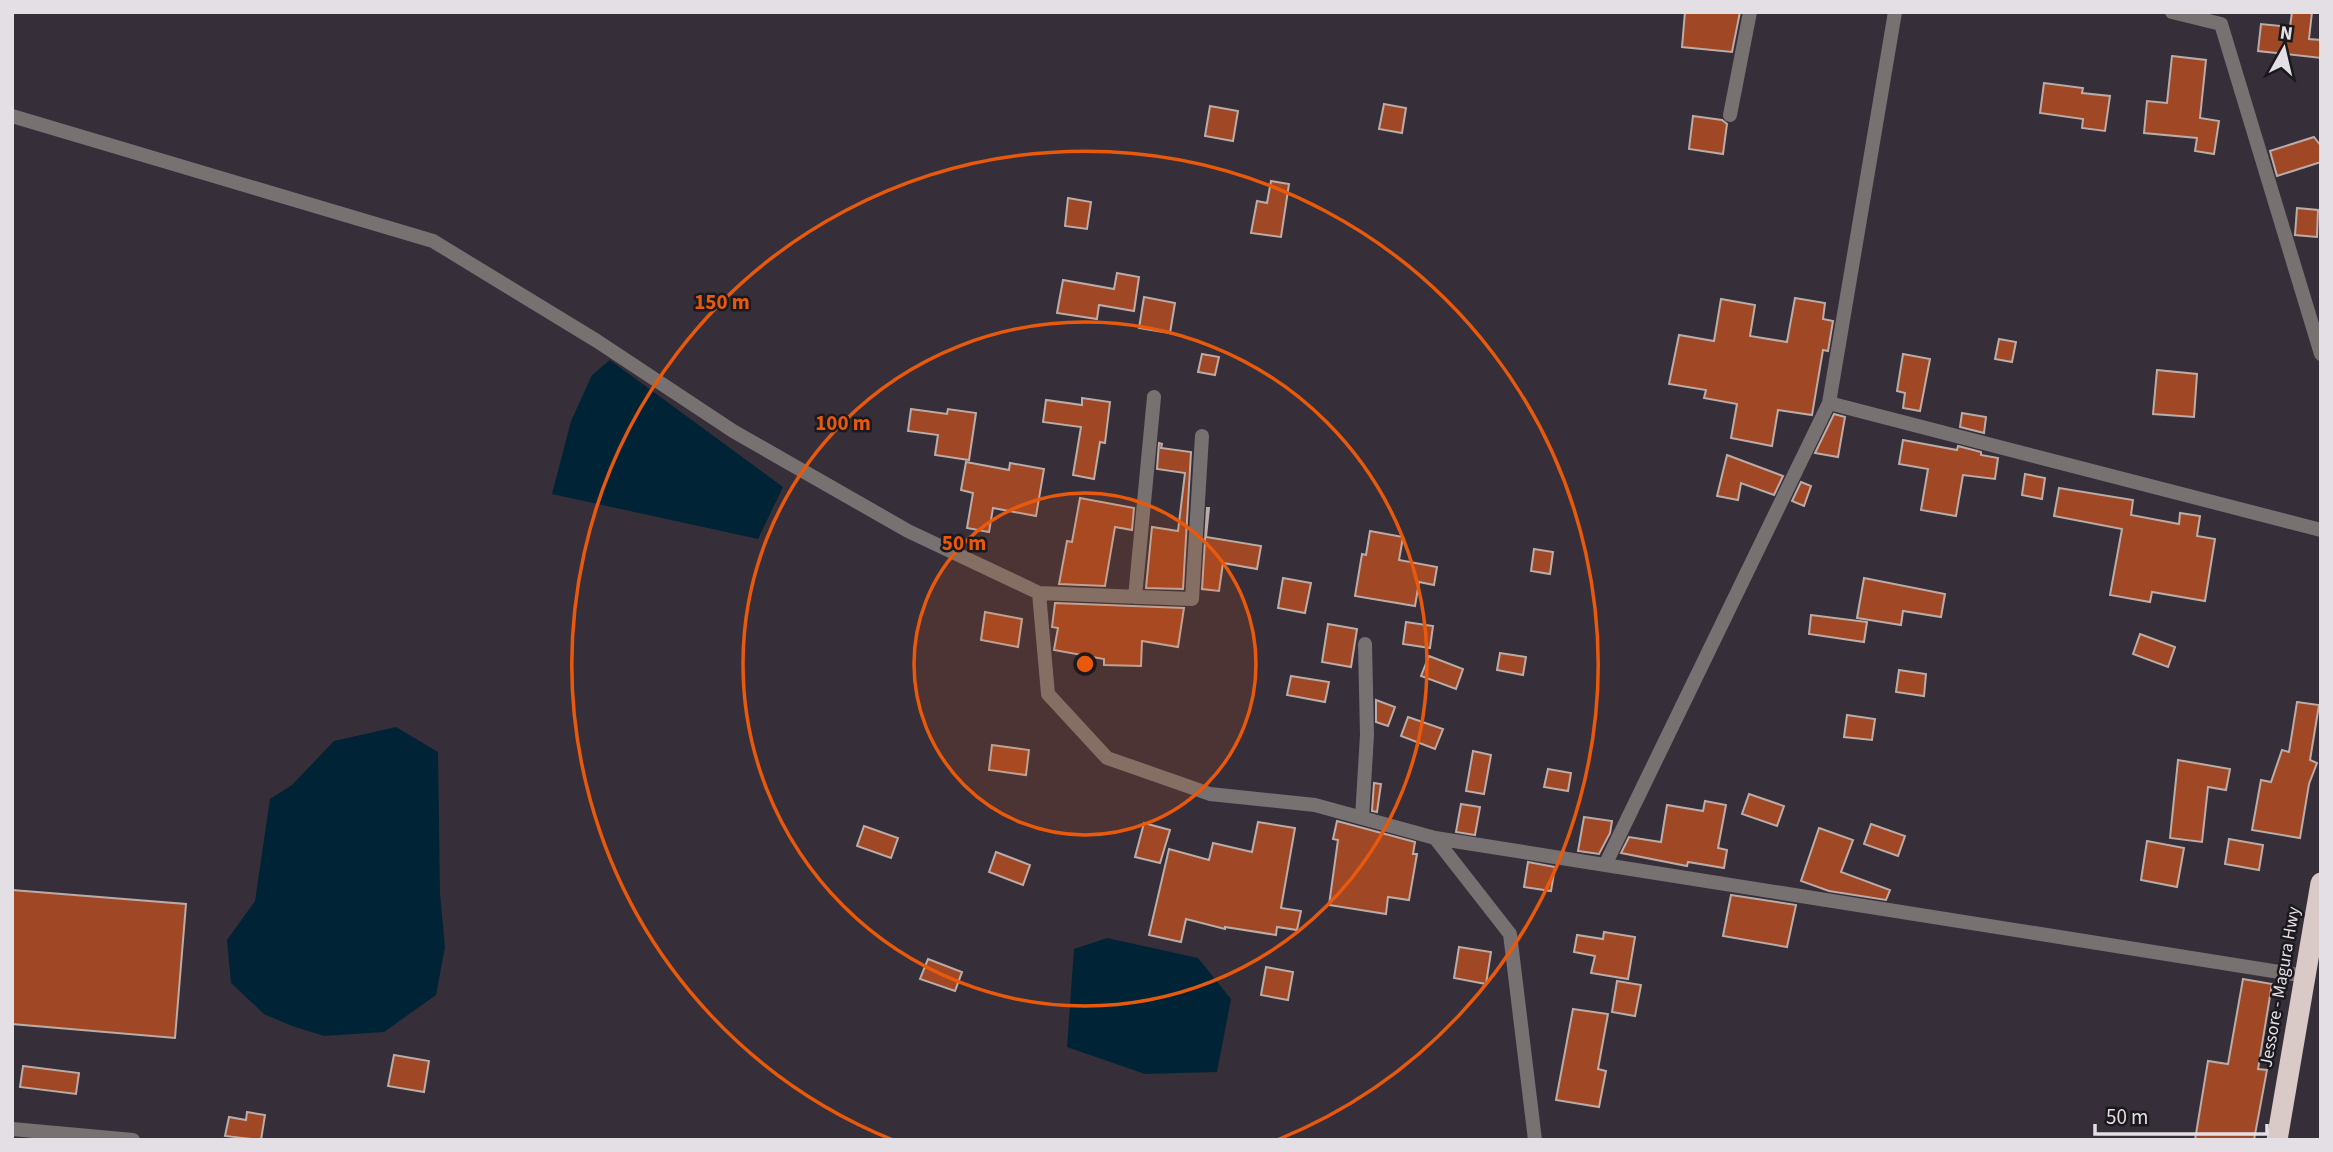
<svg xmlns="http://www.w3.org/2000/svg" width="2333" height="1152" font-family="'Source Sans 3',sans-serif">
<rect width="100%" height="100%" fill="#362f39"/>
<path fill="#002435" d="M610 360 783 487 758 539 552 494 571 421 592 375Z
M396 727 438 752 440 894 445 947 436 995 384 1032 324 1036 292 1026 264 1014 231 983 227 940 255 901 270 799 292 785 334 741Z
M1107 938 1198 958 1231 999 1217 1072 1145 1074 1067 1047 1074 949Z"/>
<path fill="#a04726" stroke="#bbaca7" stroke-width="2" d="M1685 12H1740L1732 52 1682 47Z
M2292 12H2312L2309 39 2321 40V58L2258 51 2261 24 2290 27Z
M2172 56 2206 60 2200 118 2219 121 2214 154 2195 151 2197 138 2144 133 2147 101 2167 103Z
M2044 83 2083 88 2082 93 2110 96 2105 131 2082 128 2083 119 2040 113Z
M1384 104 1406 108 1402 133 1379 129Z
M1210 106 1238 111 1233 141 1205 136Z
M1693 116 1722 120 1727 124 1723 154 1689 149Z
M2314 137 2321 146V162L2277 176 2270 151Z
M1271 181 1289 184 1281 237 1251 233 1257 201 1267 203Z
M1068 198 1091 202 1087 229 1065 226Z
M2297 208 2318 210 2317 237 2295 235Z
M1117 273 1139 277 1134 311 1099 305 1097 319 1057 313 1063 280 1114 289Z
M1144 297 1175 303 1170 333 1139 328Z
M1795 298 1825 303 1823 319 1833 321 1828 351 1823 350 1812 415 1778 410 1772 446 1731 438 1737 404 1704 398 1706 390 1669 384 1679 335 1714 341 1721 299 1755 305 1750 336 1787 342Z
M1999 339 2016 342 2012 362 1995 359Z
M1202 354 1219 357 1215 375 1198 372Z
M1903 354 1930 359 1920 411 1903 408 1905 393 1897 391Z
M2157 370 2197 374 2194 417 2153 414Z
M1082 398 1110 402 1105 443 1100 442 1094 479 1073 475 1081 427 1043 422 1046 400 1082 405Z
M911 409 947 414 948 409 976 413 969 460 935 455 938 435 908 431Z
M1962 413 1986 417 1984 433 1960 427Z
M1834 414 1845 417 1838 457 1815 453Z
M1903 440 1957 450 1958 446 1981 452V455L1998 458 1995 479 1963 475 1956 516 1921 510 1928 469 1899 464Z
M1159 443 1162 444 1161 448 1191 452 1183 589 1146 588 1152 527 1178 531 1185 473 1157 469Z
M1727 455 1783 476 1774 495 1741 483 1738 500 1717 496Z
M966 462 1009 470 1010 463 1044 469 1036 516 993 508 989 532 967 528 973 493 961 490Z
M2025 474 2045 478 2042 499 2022 495Z
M1801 482 1811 486 1804 506 1792 501Z
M2059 488 2133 500 2131 515 2179 524 2180 513 2200 516 2197 536 2215 539 2205 601 2152 592 2150 602 2110 595 2122 529 2054 516Z
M1080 498 1134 508 1132 530 1115 527 1105 586 1059 584 1067 541 1072 542Z
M1207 508H1209L1206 537 1261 546 1257 569 1223 563 1219 591 1202 589Z
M1370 531 1403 537 1399 560 1437 567 1434 585 1419 582 1415 606 1355 596 1362 554 1366 555Z
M1534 549 1553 552 1550 574 1531 571Z
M1283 578 1311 583 1305 613 1278 608Z
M1864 578 1945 594 1941 617 1903 611 1901 625 1857 618Z
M1055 603 1184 608 1178 647 1142 641 1141 666 1104 665V659L1054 650 1058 628 1052 627Z
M985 612 1022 619 1018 647 981 640Z
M1811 615 1867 622 1864 642 1809 634Z
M1406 622 1433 626 1430 648 1403 644Z
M1328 624 1357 629 1351 667 1322 662Z
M2140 634 2175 647 2168 667 2133 654Z
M1500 653 1526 657 1523 675 1497 670Z
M1429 656 1463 669 1456 689 1421 676Z
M1899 670 1926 674 1924 696 1896 692Z
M1291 676 1329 682 1325 702 1287 695Z
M1376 700 1395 707 1388 726 1376 722Z
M2297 702 2319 705 2310 760 2317 763 2309 784 2300 838 2252 830 2261 780 2271 782 2282 750 2289 752Z
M1847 715 1875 719 1872 740 1844 737Z
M1408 717 1443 729 1435 749 1401 736Z
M992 745 1029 750 1026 775 989 770Z
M1473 751 1491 755 1484 794 1466 791Z
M2178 760 2230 769 2226 790 2208 787 2202 842 2170 838Z
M1548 769 1571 773 1568 791 1544 787Z
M1374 783 1381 784 1377 812 1372 811Z
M1749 794 1784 806 1777 826 1742 814Z
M1705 801 1726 805 1718 848 1727 850 1724 868 1688 862 1687 866 1621 853 1629 837 1661 842 1667 805 1703 811Z
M1461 804 1480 807 1475 835 1456 832Z
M1584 817 1612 821 1610 833 1599 854 1578 851Z
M1337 821 1415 842 1413 854H1417L1409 900 1388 897 1386 914 1329 905 1338 840 1333 839Z
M1258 822 1295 828 1281 908 1301 911 1297 930 1277 927 1276 935 1225 927V929L1186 919 1181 942 1149 935 1169 849 1209 860 1213 843 1252 852Z
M1144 823 1170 830 1160 863 1135 857Z
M1871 824 1905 836 1898 856 1864 844Z
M864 826 898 838 891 858 857 846Z
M1819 828 1853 840 1841 872 1890 890 1886 900 1829 891 1801 881Z
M2229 839 2263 845 2259 870 2225 864Z
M2147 841 2184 848 2177 887 2141 880Z
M996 852 1030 865 1023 885 989 872Z
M1528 862 1555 867 1551 891 1524 887Z
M12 890 186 904 175 1038 12 1024Z
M1731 895 1796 905 1787 947 1723 936Z
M1604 932 1635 937 1628 979 1591 973 1595 956 1574 952 1577 935 1603 939Z
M1459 947 1491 952 1486 984 1454 978Z
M928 959 962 972 955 991 920 979Z
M1266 967 1293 972 1288 1000 1261 995Z
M2243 979 2272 984 2258 1069 2267 1070 2254 1140H2195L2208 1061 2228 1064Z
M1617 981 1641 985 1635 1016 1612 1012Z
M1573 1009 1608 1014 1598 1069 1606 1071 1599 1107 1556 1100Z
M394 1055 429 1061 424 1092 388 1086Z
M23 1066 79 1073 76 1094 20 1087Z
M247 1112 265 1115 261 1140 225 1136 229 1117 246 1120Z"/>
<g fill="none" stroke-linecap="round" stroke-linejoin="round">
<path stroke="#787171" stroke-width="14" d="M2172 12 2221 24 2321 354
M1730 115 1750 12
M12 116 433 241 597 341 733 431 908 531 1039 593 1048 694 1107 758 1210 794 1315 805 1435 838 1510 934 1535 1140
M1829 403 2321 530
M1039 593 1192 599 1202 436
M1135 597 1154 397
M1362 818 1367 735 1365 644
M1435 838 2305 976
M1605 865 1829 403 1895 12
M12 1129 133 1140"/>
<path stroke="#d9c9c7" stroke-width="21" d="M2277 1140 2321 883"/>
</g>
<circle cx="1085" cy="664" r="171" fill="#e8590c" fill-opacity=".12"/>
<g fill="none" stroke="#e8590c" stroke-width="3.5">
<circle cx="1085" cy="664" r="171"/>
<circle cx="1085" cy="664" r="342"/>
<path d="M893 1140A513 513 0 1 1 1277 1140"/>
</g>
<g text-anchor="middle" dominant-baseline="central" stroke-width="5" stroke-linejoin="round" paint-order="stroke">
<g font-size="18" fill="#e3dfe5" stroke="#1b191d">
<text transform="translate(2280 987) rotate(-80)">Jessore - Magura Hwy</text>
</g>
</g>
<circle cx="1085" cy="664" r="10" fill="#e8590c" stroke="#1b191d" stroke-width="3.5"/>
<g font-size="21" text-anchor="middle" font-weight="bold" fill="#e8590c" stroke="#1b191d" stroke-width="5" stroke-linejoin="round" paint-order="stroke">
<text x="722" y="309">150 m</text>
<text x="843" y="430">100 m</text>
<text x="964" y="550">50 m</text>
</g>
<rect width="2333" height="1152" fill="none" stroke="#e3dfe5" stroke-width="28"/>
<g transform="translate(2284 49) rotate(8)" stroke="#1b191d" stroke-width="5" paint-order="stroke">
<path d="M0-5L12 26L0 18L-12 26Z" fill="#e3dfe5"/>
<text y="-10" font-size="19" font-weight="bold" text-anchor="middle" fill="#e3dfe5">N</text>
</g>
<path d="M2095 1124v10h172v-10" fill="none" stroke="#e3dfe5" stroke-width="3.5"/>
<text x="2106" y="1124" font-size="21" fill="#e3dfe5" stroke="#1b191d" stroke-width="5" paint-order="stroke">50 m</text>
</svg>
